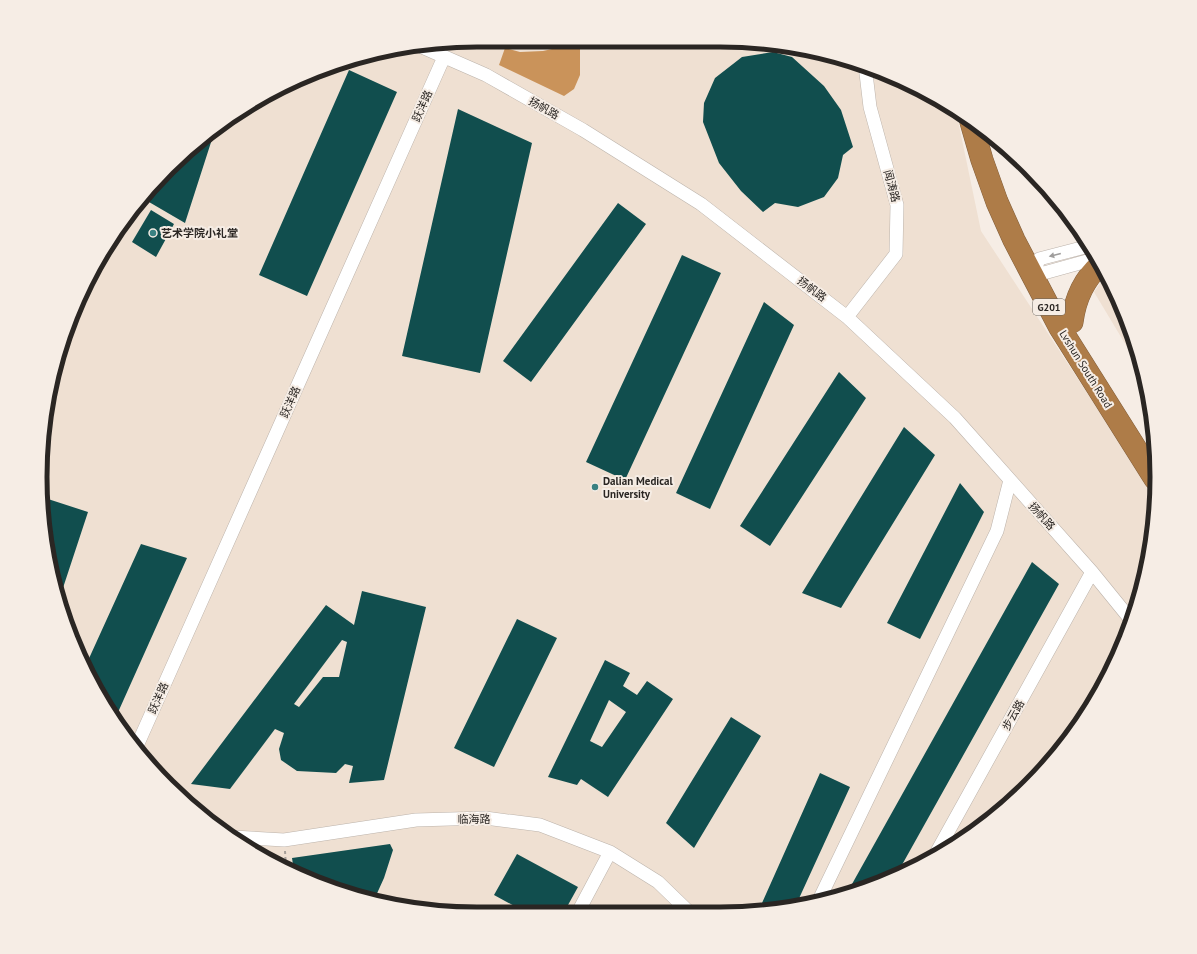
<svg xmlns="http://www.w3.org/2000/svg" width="1197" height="954" font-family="'PT Sans','Noto Sans SC',sans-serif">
<rect width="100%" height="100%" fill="#f6ede5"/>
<path fill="#efe0d2" d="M477 40 748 41 861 63 939 99 956 111 981 231 1156 498V506L1142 590 1112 670 1067 743 1008 806 938 856 833 899 749 913 477 914 392 906 310 881 211 824 148 765 98 695 55 590 40 477 55 364 99 258 168 168 259 98 364 55Z
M1106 275 1134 337 1142 372 1094 292Z"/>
<path fill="#ca935a" d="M565 40 580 44V75L574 89 564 96 499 65 505 48 520 52 543 51 561 47Z"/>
<path fill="#114e4e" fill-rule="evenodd" d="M773 52 792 57 824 86 841 110 853 147 843 155 838 178 824 197 798 207 775 203 763 212 741 191 719 163 703 122 704 103 715 78 742 57Z
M349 70 397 92 307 296 259 275Z
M458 109 532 143 480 373 402 356Z
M214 133 185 223 149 202 154 186 168 168Z
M618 203 646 224 531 382 503 361Z
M151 210 174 224 156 257 132 242Z
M682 255 721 273 625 480 586 462Z
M764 302 794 325 710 509 676 493Z
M839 372 866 398 770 546 740 526Z
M904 427 935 455 841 608 802 593Z
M960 483 984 512 920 639 887 623Z
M48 499 88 512 59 600 55 590 45 512Z
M141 544 187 558 115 719 98 695 86 665Z
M1032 562 1059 584 898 872 847 893Z
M362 591 426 607 384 780 349 783 353 766 345 764 336 773 297 771 281 760 279 749 284 733 275 729 230 789 191 784 326 605 354 625ZM342 640 347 642 339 677H323L299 707 294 704Z
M517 619 557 638 494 767 454 748Z
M605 660 630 673 623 686 637 695 647 681 673 699 608 797 581 779 577 785 548 777ZM609 700 626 712 602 747 590 741Z
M731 717 761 736 694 848 666 823Z
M820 773 850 787 796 905 758 912Z
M390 844 393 850 384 878 374 900 310 881 294 871 292 858Z
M517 854 578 887 563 914H529L494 895Z"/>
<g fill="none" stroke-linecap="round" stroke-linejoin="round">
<g stroke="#bcb3ab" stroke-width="14">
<path id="street" d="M422 47 486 75 583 130 701 204 847 317 955 418 1092 572 1131 620
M1033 276 1039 259 1089 246
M1033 276 1098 258
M847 317 896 254 897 205 870 107 865 65
M136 748 444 57
M233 837 284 840 416 820 485 818 540 825 610 852 658 882 690 913
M934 857 1092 572
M818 902 997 531 1010 480
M577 914 610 852"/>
</g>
<g stroke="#805e3b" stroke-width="23">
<path id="highway" d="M971 122 982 160 997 202 1014 240 1060 328 1155 479
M1072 322C1075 299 1084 279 1101 264"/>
</g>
<path stroke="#a69f99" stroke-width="2" stroke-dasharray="3 3" stroke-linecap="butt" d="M285 851 286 867"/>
<use href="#street" stroke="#fff" stroke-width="13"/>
<use href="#highway" stroke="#ae7c48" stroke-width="22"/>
</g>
<defs><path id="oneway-solid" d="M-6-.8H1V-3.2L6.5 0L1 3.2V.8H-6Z"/></defs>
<use fill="#9f9d9c" href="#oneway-solid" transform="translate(1055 255) rotate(166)"/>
<g fill="#398182" stroke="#f6ede5" stroke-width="1.5">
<circle cx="153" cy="233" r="4"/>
<circle cx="595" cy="487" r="4"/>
</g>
<g text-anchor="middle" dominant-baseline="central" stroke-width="4" stroke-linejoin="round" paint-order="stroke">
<rect fill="#f6ede5" stroke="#67625d" stroke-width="1" x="1033" y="299" width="32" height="16" rx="3"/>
<g font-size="10" font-weight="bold" fill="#2a2623">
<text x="1049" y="307">G201</text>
</g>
<g font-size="11" fill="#2a2623" stroke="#f6ede5">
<text transform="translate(422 106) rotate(-66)">跃洋路</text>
<text transform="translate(544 108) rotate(29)">扬帆路</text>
<text transform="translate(892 186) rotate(75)">闻涛路</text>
<text transform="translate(812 289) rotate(37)">扬帆路</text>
<text transform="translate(1086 369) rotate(58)">Lvshun South Road</text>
<text transform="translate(290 402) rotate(-66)">跃洋路</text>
<text transform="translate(1042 516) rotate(48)">扬帆路</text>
<text transform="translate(158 698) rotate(-66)">跃洋路</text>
<text transform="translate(1013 715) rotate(-61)">步云路</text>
<text x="474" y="819">临海路</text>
</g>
<g font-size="11" font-weight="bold" fill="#2a2623" stroke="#f6ede5" text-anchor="start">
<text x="161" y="233">艺术学院小礼堂</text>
<text x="603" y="481">Dalian Medical<tspan x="603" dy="13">University</tspan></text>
</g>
</g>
<path d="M0 0H1197V954H0ZM477 47H720A430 430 0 0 1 1150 477V477A430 430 0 0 1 720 907H477A430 430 0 0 1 47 477V477A430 430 0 0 1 477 47Z" fill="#f6ede5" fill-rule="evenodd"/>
<path fill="none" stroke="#2a2623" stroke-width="5" d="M477 47H720A430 430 0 0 1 1150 477V477A430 430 0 0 1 720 907H477A430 430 0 0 1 47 477V477A430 430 0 0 1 477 47Z"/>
</svg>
